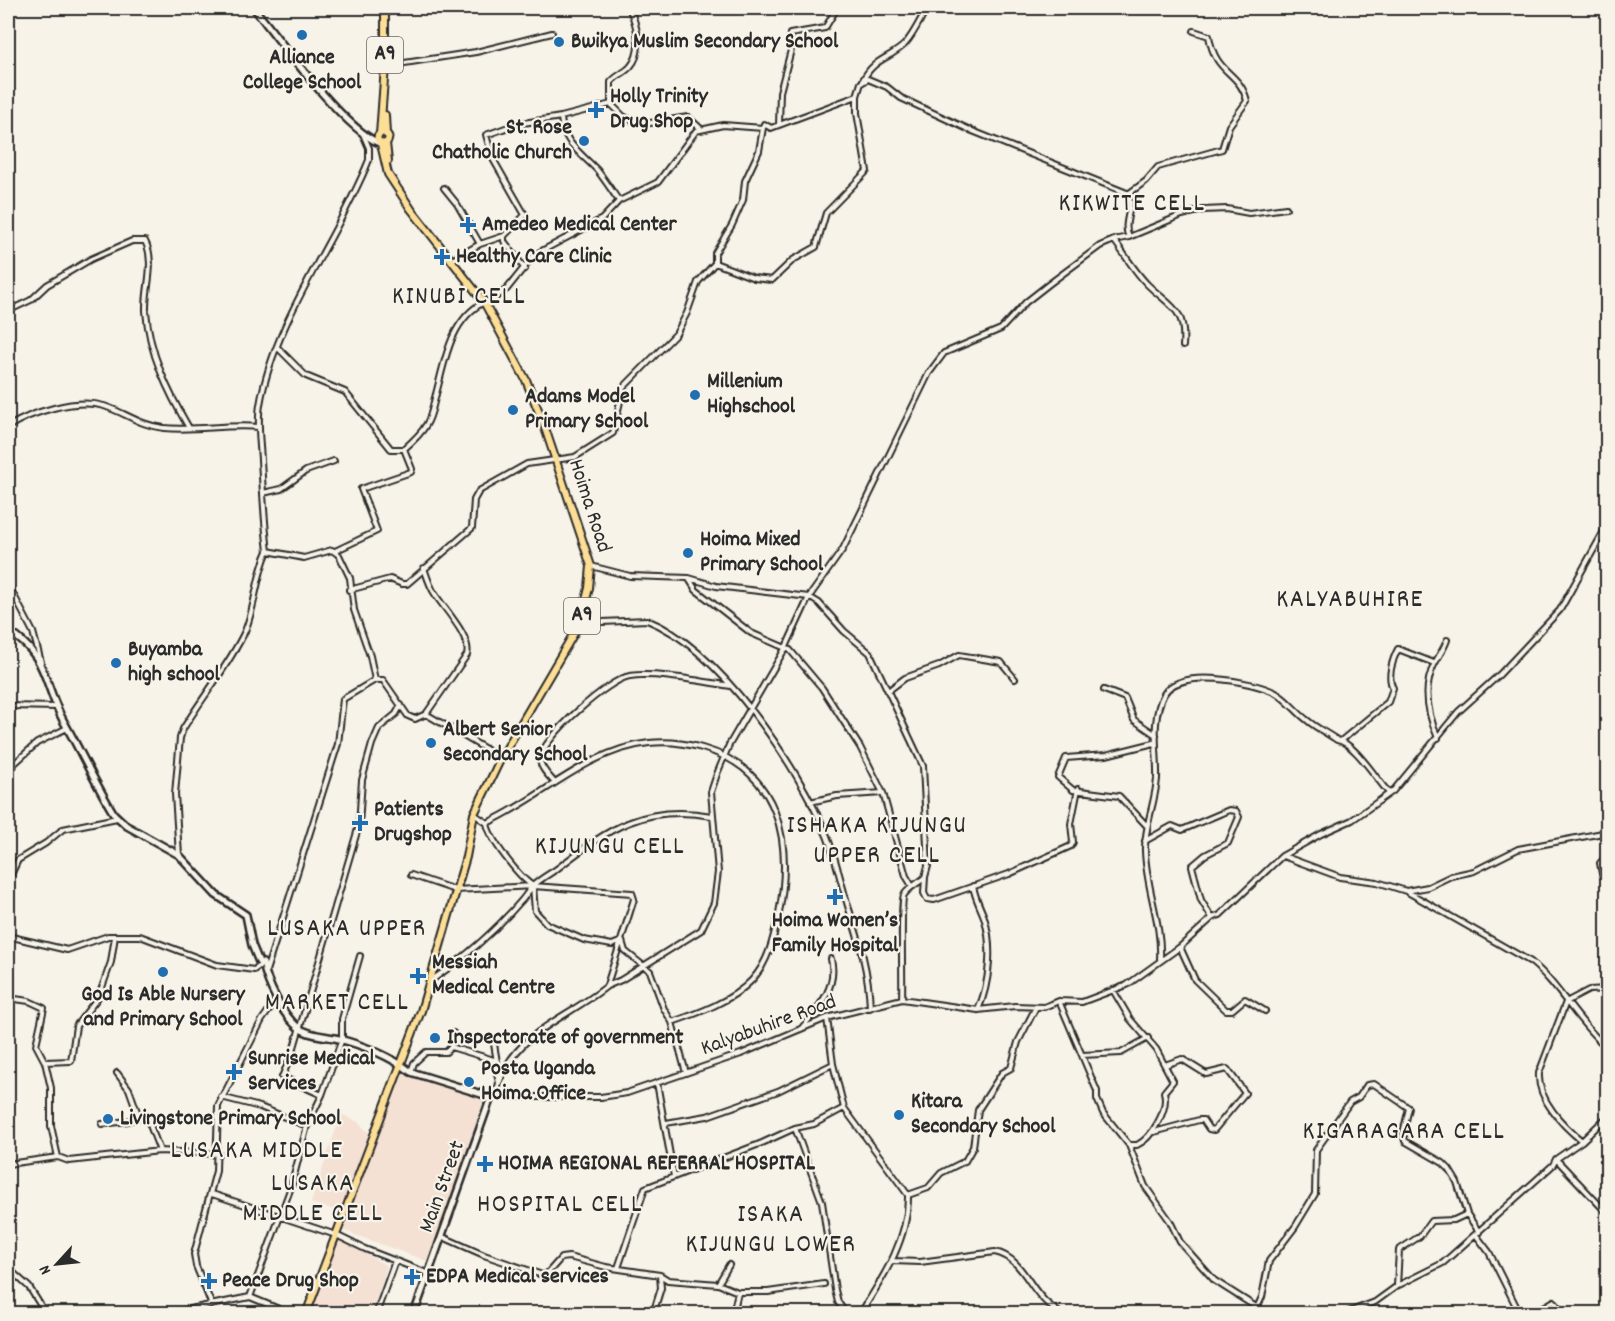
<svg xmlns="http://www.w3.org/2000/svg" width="1615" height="1321" font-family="Dekko,sans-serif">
<rect width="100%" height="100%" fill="#f7f3e8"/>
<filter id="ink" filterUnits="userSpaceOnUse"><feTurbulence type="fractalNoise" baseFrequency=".0167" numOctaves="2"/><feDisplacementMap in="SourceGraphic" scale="12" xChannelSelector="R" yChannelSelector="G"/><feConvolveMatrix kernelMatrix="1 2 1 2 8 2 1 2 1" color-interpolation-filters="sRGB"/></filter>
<g filter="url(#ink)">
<path fill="#f4e1d3" d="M402 1071 487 1100 427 1261 342 1230Z
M341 1114 358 1122 369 1133 342 1212 311 1203Z
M339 1239 387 1266 373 1313 309 1314Z"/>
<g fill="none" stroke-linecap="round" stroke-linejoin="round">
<g stroke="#2b2b2b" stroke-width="8">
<path id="street" d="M629 8C637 24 644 52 630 67 624 73 616 76 611 82V104L623 116 635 122 650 123 688 117 701 129
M385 66 476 52 552 33
M863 80C874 58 890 59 905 44 914 34 920 20 927 8
M561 117C562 142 582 154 597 170 605 180 612 191 619 201
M779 125 780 92 791 50 790 34 825 28 834 13V8
M444 188 457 204 480 244
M1128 194 1146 181 1158 167 1222 149 1229 126 1247 101C1240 71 1215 75 1209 36L1194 31
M504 236 525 215 493 159 486 135 517 124 561 117 611 104
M1114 240C1125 255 1135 272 1148 285 1172 308 1186 309 1183 346
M452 260 480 244 504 236V241L525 269
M715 263 754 278 772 280 793 260 816 247 826 213 867 171 857 113V96
M486 304 507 289 534 255 602 219 619 201 658 182 696 131 723 125 763 128 764 124 771 128 857 96 861 83 868 79 887 87 901 98 970 130 1127 193C1136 205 1121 223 1129 237
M8 311 31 300 47 285 91 259 132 241H145C156 262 145 288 146 311 149 353 168 392 189 428
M278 348 306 376 345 392 391 449H404C412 442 421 434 426 425 432 416 433 404 436 394 445 361 450 320 484 302
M8 427C31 412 76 398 104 406 124 412 141 426 164 428 196 431 227 424 259 427
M263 493 281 489 306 471 334 461
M268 551 304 558 332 550 339 555 350 578 354 610 370 656 375 680
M335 551 377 531 361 489 411 472 412 469 404 449
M591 566 630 576 689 578 716 586 809 597 819 603 844 631 870 653 923 766 928 866 925 877C918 884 909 887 904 895 900 901 903 983 902 999
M689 579 696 590 751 633 790 650 822 688 860 747 883 793 906 876 912 886
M8 584 33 632 41 662
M349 590 390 579 402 584H407L472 528 474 500 479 491 527 464 575 457 613 433 623 388 676 334 687 313 698 282 715 263V253L732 225 743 200 745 181 759 151 763 128
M580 623 647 620C719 648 798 766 827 836 836 859 841 883 848 906 859 940 869 972 870 1008
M1104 690 1125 698 1134 720 1156 735
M888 691 905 678 939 666 959 655 1001 662 1015 679
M8 706 57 707
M426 714 501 758
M1438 738C1428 715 1422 689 1434 665 1438 657 1444 649 1447 640
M1342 740 1388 702 1393 688C1387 678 1392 660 1398 649L1434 663
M8 774 15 763 37 743 67 728
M554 782C549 776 540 768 540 759 541 739 610 678 630 676 656 672 703 682 731 686
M810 802 837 796 883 793
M474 814 487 823C489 839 519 877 533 886L535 911 547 924 584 940 612 945 622 941 625 951 650 971 664 1009 672 1022 686 1073
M487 823C541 799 587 750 649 743 667 741 685 743 702 748 780 770 793 842 779 913 774 936 769 962 752 980 732 1001 699 1013 672 1022
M1147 826 1119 796 1073 790 1058 777 1066 758 1106 755 1154 743
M1605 833 1608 846
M1145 841 1172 826 1182 830 1229 810 1236 811 1239 817 1228 843 1205 855 1192 866 1201 900 1212 918
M179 855 175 794 180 738 183 729C202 698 231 662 245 631 256 605 256 576 268 551 264 521 263 491 261 460 260 442 257 423 260 405 274 320 337 240 369 160V148L363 134
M1608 855 1600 863 1602 874 1608 878
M1283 856 1340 877 1377 882 1406 891 1428 887 1451 876 1474 871 1518 849 1608 832
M411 875 455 890 533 886 632 893 634 899 607 985
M925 877 924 893 927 899 934 900 1009 874 1071 846 1073 842 1071 824 1078 789
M8 881 18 860 46 843 63 829 117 818
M973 886C975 898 980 906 984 917 993 945 990 983 978 1010
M1406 891 1531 962C1558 984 1575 1018 1601 1042
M8 936 67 950 108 936H140L217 965 254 970 262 964
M1180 947 1195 980 1226 1010H1232L1245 999 1265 1011
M1160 959C1162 922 1146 889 1145 851 1144 827 1155 804 1157 779 1158 752 1150 720 1164 694 1179 667 1253 681 1276 693 1288 700 1296 712 1307 720 1316 728 1327 733 1337 740 1354 742 1377 780 1389 793
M266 971 338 744 343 699 375 680H383L408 716 415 719 426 714 467 655C472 637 444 609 435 594 430 587 427 577 424 568
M432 980C463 959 496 930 521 901 525 897 528 891 532 887 539 879 550 874 558 868 609 828 644 804 712 816
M1113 990 1130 1019 1156 1049 1173 1081 1164 1092C1169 1109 1152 1138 1137 1145H1129
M8 998 29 1001 44 1008 36 1045 45 1062 51 1088V1126L58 1157
M1059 1001 1097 1091V1099L1103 1113 1129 1145 1145 1186 1170 1221 1180 1242 1215 1281 1256 1307
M827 1018 833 1064 844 1108 908 1195C909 1239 883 1278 860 1314
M801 1029C818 1008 838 988 831 959
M494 1044 497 1062
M451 1047 494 1060 499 1083
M1082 1055 1121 1053 1148 1038
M45 1062 71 1061 76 1026 99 996 111 962 115 936
M411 1072 414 1063 426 1052H446L451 1047 453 1033
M117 1073 129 1089 139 1117
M657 1083 674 1177
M322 1095 282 1077 293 1051 359 825 362 780 372 744 379 728 396 714 401 705
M496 1095C508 1034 564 1021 607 986L621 980 701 930 714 903 718 872 711 792 717 774 729 745 786 647 809 597 843 549 929 373 944 353 1001 329 1026 302 1049 284 1100 246 1114 240 1129 237 1182 215 1203 210 1227 209 1249 213 1286 208
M221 1097 260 1107 307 1126
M491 1097H601L627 1093 741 1054 827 1018 902 999 978 1010 1015 1006 1044 1007 1059 1001 1082 1002 1127 985 1180 947 1212 918 1220 915 1282 856 1321 834 1352 820 1393 791 1458 712 1500 674 1560 610 1608 524
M666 1123 707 1116 778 1091 833 1064
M102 1124 128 1121 139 1117 148 1120 160 1151
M795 1128 822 1202 835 1290 838 1302 846 1314
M1154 1132 1199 1120H1203L1209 1129 1214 1130 1245 1093 1227 1069 1206 1074 1182 1059 1165 1065
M1582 1141C1563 1126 1537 1099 1539 1073L1566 1002 1589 990 1608 989
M1556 1159 1608 1214
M8 1164 58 1157 69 1161 160 1151 218 1154
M212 1194 336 1235 365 1249 427 1273
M908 1195 928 1188 941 1173 965 1161 973 1147 978 1110 1002 1073 1011 1068 1018 1042 1036 1007
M1476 1235 1489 1252 1520 1314
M443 1237 484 1255 545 1276 561 1258 569 1257 606 1267 660 1275 668 1280 718 1284 738 1292H768L824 1284
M893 1261 920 1262 995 1252C1019 1257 1027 1282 1042 1298 1047 1304 1054 1309 1061 1314
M8 1268 29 1287 46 1314
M618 1268 645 1188 762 1143 795 1128 814 1124 844 1108
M718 1284 729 1265
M1397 1286 1399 1250 1420 1236 1431 1221 1454 1220 1467 1214
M250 1297 291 1187 307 1126 322 1095 342 1039V1019L360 956
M211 1303 196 1266 194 1254 216 1171 218 1106 262 1020 277 999
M165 1314 250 1297 291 1314
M376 1314 395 1261
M653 1314 661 1288 660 1276
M733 1314 738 1292
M1254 1314 1262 1297 1269 1261 1295 1227 1315 1194 1316 1150 1350 1102 1359 1097 1367 1085 1374 1084 1409 1108 1403 1133 1405 1141 1443 1163 1449 1169 1457 1182 1467 1214 1479 1232
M1343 1314 1375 1302 1397 1286 1443 1263 1553 1165 1556 1159 1582 1141 1608 1116
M1532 1314 1554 1301 1563 1314"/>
</g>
<g stroke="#2b2b2b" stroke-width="10">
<path id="secondary" d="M254 8C280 41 343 128 379 143
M8 631C49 656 43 684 64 722 81 752 96 785 114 814L127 826 179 855 216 895 246 915 252 945 259 962 263 963C267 983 282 1015 299 1028 309 1036 328 1036 339 1039 363 1045 392 1057 411 1072L491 1097 414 1314"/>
</g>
<g stroke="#2b2b2b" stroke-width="10">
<path id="primary" d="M385 115 386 134
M377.5 138a5.5 5.5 0 1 1 11 0a5.5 5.5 0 1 1-11 0Z
M380 134 385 66V8
M386 143 388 161
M306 1314 421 1011 466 857 474 814 501 758 580 623 589 588 591 566 543 422 526 380 484 302 411 209 388 174 381 144"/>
</g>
<use href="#street" stroke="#f7f3e8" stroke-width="4"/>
<use href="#secondary" stroke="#f7f3e8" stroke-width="5"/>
<use href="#primary" stroke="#fcde96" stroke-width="6"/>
</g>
</g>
<g fill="#1f6fb2" stroke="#f7f3e8" stroke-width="2">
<circle cx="302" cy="35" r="6"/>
<circle cx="559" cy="42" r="6"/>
<path d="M593 101h6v6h6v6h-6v6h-6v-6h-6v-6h6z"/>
<circle cx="584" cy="141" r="6"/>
<path d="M465 216h6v6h6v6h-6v6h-6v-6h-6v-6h6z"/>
<path d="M439 248h6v6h6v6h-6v6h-6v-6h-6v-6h6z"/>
<circle cx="695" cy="395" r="6"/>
<circle cx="513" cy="410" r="6"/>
<circle cx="688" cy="553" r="6"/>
<circle cx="116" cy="663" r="6"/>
<circle cx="431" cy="743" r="6"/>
<path d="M357 814h6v6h6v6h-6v6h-6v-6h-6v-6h6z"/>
<path d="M832 888h6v6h6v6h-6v6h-6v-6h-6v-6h6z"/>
<circle cx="163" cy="972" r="6"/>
<path d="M415 967h6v6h6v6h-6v6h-6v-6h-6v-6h6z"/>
<circle cx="435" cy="1038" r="6"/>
<path d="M231 1063h6v6h6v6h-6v6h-6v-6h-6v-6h6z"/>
<circle cx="469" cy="1082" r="6"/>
<circle cx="899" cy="1115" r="6"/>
<circle cx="108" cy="1119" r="6"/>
<path d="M482 1155h6v6h6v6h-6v6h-6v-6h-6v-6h6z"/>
<path d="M409 1268h6v6h6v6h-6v6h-6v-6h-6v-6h6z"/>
<path d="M206 1272h6v6h6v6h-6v6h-6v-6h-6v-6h6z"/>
</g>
<g text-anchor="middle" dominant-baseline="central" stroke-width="4.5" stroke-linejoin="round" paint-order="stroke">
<g fill="#f7f3e8" stroke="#686764" stroke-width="1.5">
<rect x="367" y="37" width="36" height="36" rx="4.5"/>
<rect x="564" y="598" width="36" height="36" rx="4.5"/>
</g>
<g font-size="21" font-weight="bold" fill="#2b2b2b">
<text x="385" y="55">A9</text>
<text x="582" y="616">A9</text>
</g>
<g font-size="22" font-weight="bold" fill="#2b2b2b" stroke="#f7f3e8" text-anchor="start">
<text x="571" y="42">Bwikya Muslim Secondary School</text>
<text x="302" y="58" text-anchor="middle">Alliance<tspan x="302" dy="25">College School</tspan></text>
<text x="610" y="97">Holly Trinity<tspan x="610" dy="25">Drug Shop</tspan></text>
<text x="572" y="128" text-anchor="end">St. Rose<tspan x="572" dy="25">Chatholic Church</tspan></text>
<text x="482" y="225">Amedeo Medical Center</text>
<text x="456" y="257">Healthy Care Clinic</text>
<text x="707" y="382">Millenium<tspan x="707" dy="25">Highschool</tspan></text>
<text x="525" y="397">Adams Model<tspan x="525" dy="25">Primary School</tspan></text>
<text x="700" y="540">Hoima Mixed<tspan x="700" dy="25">Primary School</tspan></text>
<text x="128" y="650">Buyamba<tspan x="128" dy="25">high school</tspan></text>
<text x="443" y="730">Albert Senior<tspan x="443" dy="25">Secondary School</tspan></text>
<text x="374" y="810">Patients<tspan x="374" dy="25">Drugshop</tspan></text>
<text x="835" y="921" text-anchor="middle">Hoima Women’s<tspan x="835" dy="25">Family Hospital</tspan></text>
<text x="432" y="963">Messiah<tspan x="432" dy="25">Medical Centre</tspan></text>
<text x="163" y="995" text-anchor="middle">God Is Able Nursery<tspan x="163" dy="25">and Primary School</tspan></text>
<text x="447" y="1038">Inspectorate of government</text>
<text x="248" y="1059">Sunrise Medical<tspan x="248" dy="25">Services</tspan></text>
<text x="481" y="1069">Posta Uganda<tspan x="481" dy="25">Hoima Office</tspan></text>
<text x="911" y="1102">Kitara<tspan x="911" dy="25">Secondary School</tspan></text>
<text x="120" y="1119">Livingstone Primary School</text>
<text x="498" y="1164">HOIMA REGIONAL REFERRAL HOSPITAL</text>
<text x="426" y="1277">EDPA Medical services</text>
<text x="222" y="1281">Peace Drug Shop</text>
</g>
<g font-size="22" fill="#2b2b2b" stroke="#f7f3e8">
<text transform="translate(589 506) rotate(72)">Hoima Road</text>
<text transform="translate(769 1026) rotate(-20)">Kalyabuhire Road</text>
<text transform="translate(443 1187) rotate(-70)">Main Street</text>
</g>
<g font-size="26" letter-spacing="1.5" fill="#2b2b2b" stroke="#f7f3e8">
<text x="1132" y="204">KIKWITE CELL</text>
<text x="459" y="297">KINUBI CELL</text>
<text x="1350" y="600">KALYABUHIRE</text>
<text x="877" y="826">ISHAKA KIJUNGU<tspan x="877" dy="30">UPPER CELL</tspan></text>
<text x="610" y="847">KIJUNGU CELL</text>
<text x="347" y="929">LUSAKA UPPER</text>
<text x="337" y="1003">MARKET CELL</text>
<text x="1404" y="1132">KIGARAGARA CELL</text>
<text x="257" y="1151">LUSAKA MIDDLE</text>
<text x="313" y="1184">LUSAKA<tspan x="313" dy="30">MIDDLE CELL</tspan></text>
<text x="560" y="1205">HOSPITAL CELL</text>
<text x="771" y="1215">ISAKA<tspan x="771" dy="30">KIJUNGU LOWER</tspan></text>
</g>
</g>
<rect width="1615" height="1321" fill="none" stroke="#f7f3e8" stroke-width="30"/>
<rect x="15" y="15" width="1585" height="1291" fill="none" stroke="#2b2b2b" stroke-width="2" filter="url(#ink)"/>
<g transform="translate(57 1264) rotate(243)" stroke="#f7f3e8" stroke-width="4.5" paint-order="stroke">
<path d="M0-4.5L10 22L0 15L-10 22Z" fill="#2b2b2b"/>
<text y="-9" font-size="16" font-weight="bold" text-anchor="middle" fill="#2b2b2b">N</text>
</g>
</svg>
